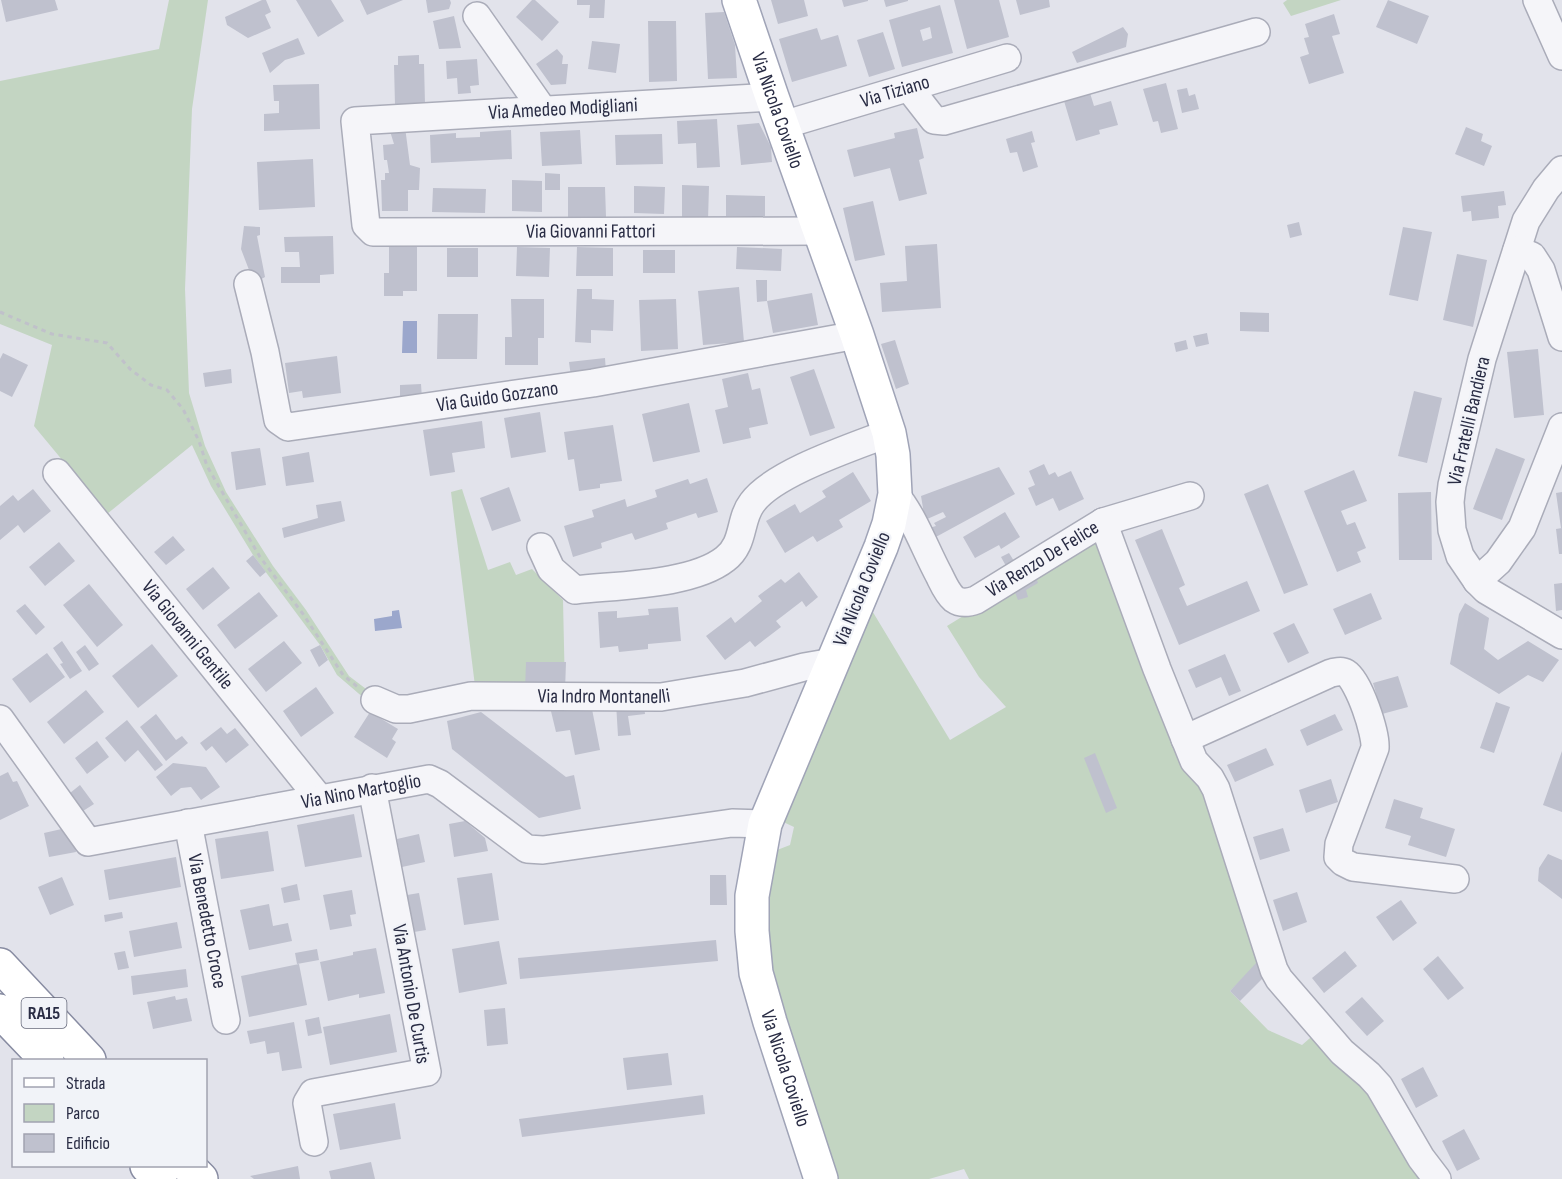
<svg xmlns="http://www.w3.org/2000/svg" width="1562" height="1179" font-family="'Sofia Sans Condensed',sans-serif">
<rect width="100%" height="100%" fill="#e2e3eb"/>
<path fill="#c3d5c2" d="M169 0H208L192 109 185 289 189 393 205 446 226 492 273 566 306 610 349 676 370 692 365 699 337 675 320 645 253 555 211 486 192 445 107 514 34 426 52 345 0 324V81L159 49Z
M1287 0H1341L1291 16 1283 3Z
M462 489 488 570 510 562 516 575 532 569 563 600 565 691 475 686 451 492Z
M1095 535 1208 785 1262 959 1230 991 1268 1030 1302 1045 1317 1032 1370 1084 1428 1179H969L964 1169 929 1179H832L778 1007 765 926 772 852 790 845 794 827 779 820 868 604 950 740 1006 707 979 677 947 626Z"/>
<path fill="#9ba7cc" d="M403 321H417V353H402Z
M399 610 402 628 375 631 374 619 392 616V611Z"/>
<path fill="#bfc1ce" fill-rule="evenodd" d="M1 0H55L58 10 6 22Z
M262 0H266L271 12 265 15 271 28 248 38 227 25 225 17Z
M296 0H331L344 21 318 37Z
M360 0H403L367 15Z
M426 0H450L451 3 449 9 428 13Z
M532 0H535L559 22 542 41 516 17Z
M577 0H605L604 18H589L590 5H577Z
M771 0H804L808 16 778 24Z
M842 0H868V1L844 7Z
M884 0H908V1L886 7Z
M954 0H999L1009 37 967 49Z
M1016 0H1049L1050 7 1020 15Z
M1388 0 1429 16 1417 44 1376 27Z
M940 5 953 53 902 67 889 20ZM930 27 932 38 923 41 920 30Z
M724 12 735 45 737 78 708 79 705 13Z
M1334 14 1340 34 1332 36 1344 73 1309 84 1300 57 1309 54 1304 38 1309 37 1305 24Z
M454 16 461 48 439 49 433 21Z
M648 21H676L677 81 649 82Z
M1123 27 1128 34 1126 47 1077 63 1072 52Z
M817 28 821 40 838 35 847 66 792 82 779 39Z
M883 32 895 69 869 77 857 40Z
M298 38 305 54 285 60 270 73 262 53Z
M592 41 620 44 616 73 588 69Z
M557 49 563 56 562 64H568L566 84 551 85 536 64Z
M419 55V64H424L425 104 395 105 394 65H398V56Z
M477 59 479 85 470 86 471 93 458 94 457 78 447 79 446 61Z
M1166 83 1178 129 1161 133 1158 121 1153 122 1143 89Z
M319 84 320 129 264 131V114L279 113V101H274L273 85Z
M1187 88 1189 96 1195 94 1199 109 1182 113 1177 90Z
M1090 93 1094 106 1111 101 1118 125 1099 130 1100 134 1076 141 1064 101Z
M717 119 720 167 697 168 696 143 678 144 677 121Z
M759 123 771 147 772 162 741 165 737 125Z
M405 127 410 165 420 168 419 190H408V211H382L381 180H385V173H389L387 160H384L383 145 394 144 389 128Z
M1466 127 1483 134 1481 141 1492 146 1484 166 1455 154Z
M917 128 924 158 919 160 927 194 899 201 890 168 854 177 847 150 895 138 894 133Z
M511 130 512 159 431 163 430 135 456 133V138L480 137V132Z
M580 130 582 164 542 166 540 132Z
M1032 131 1035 142 1031 143 1038 167 1023 172 1017 152 1010 153 1006 139Z
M662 134 663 164 616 165 615 135Z
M313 159 315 207 259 210 257 162Z
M545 173 560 174V190H545Z
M512 180 542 181V212L512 211Z
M682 185 709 186 708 220 682 219Z
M634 186 665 187 664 214 634 213Z
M568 187H605L606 217H568Z
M433 188 486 189 485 213 432 212Z
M1504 191 1506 205 1498 206 1499 218 1472 221 1471 211 1463 212 1461 196Z
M726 195 765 196V216H726Z
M873 201 885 255 855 261 843 208Z
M1299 222 1302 235 1290 238 1287 225Z
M244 226 260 227V235L257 236 265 277 254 283 241 249Z
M1403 227 1432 232 1418 301 1389 295Z
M333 236 334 274 320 275V283H281V267H300L299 252H285L284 237Z
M937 244 941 308 882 312 880 283 907 281 905 246Z
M389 246 417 247V291H403V296H384V273H389Z
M517 247 550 248 549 277 516 276Z
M577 247 613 248V276H576Z
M737 247 782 249 781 271 736 269Z
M447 248H478V277H447Z
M643 250H675V273H643Z
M1457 254 1487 260 1473 327 1443 320Z
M756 280H767V301L812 293 818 325 773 333 767 301 757 302Z
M739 287 744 342 703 345 698 291Z
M577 289H592V299L614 300 613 331 591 330V343L575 342Z
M511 299H544V338H538V365H505V337H512Z
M676 299 678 349 641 351 639 300Z
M1240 312 1269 313V332L1240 331Z
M438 314H478L477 359H437Z
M1207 333 1209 344 1196 347 1193 336Z
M895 340 909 384 896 389 881 344Z
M1186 340 1188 349 1176 352 1174 343Z
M1538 349 1544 415 1514 418 1507 352Z
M3 353 28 365 12 397 0 391V359Z
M337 356 341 393 303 398 302 391 289 393 285 363Z
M605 358 606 372 571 377 569 362Z
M231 369 232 383 205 387 203 373Z
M814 369 835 428 810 436 790 377Z
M748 373 752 390 760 388 768 424 749 428 751 438 723 444 715 410 728 407 722 379Z
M421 384 422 399H400V385Z
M1414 391 1442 398 1427 463 1398 456Z
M689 403 700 452 653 462 642 414Z
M540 412 546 452 511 458 504 418Z
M482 421 485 448 452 453 455 472 430 476 423 430Z
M613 425 622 481 600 484V488L579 491 574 459 568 460 564 432Z
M260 448 266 485 236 490 231 452Z
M1496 448 1525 459 1502 520 1473 509Z
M309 452 314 482 286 486 282 457Z
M1044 464 1049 475 1055 472 1058 477 1071 471 1084 499 1059 511 1053 498 1036 506 1028 488 1035 485 1029 471Z
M999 467 1015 494 934 538 929 528 936 526 934 523 946 517 943 512 925 520 921 496Z
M1354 470 1367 501 1341 511 1347 525 1355 522 1366 548 1357 552 1361 562 1337 572 1304 491Z
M853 472 871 501 839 520 843 527 817 542 813 536 785 553 766 521 795 504 800 513 826 497 822 491Z
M707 478 718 512 698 518 696 513 666 523 668 529 635 540 632 533 601 543 602 548 573 557 564 526 594 517 592 510 625 499 627 507 657 497 655 490 688 479 690 484Z
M1268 484 1308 585 1284 594 1244 494Z
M509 487 521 521 492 531 480 498Z
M33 489 51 511 24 533 18 525 0 540V506L13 495 18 501Z
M1431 492 1432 560H1399L1398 493Z
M1562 492V528H1561L1556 493Z
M341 501 345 521 284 538 282 528 318 518 316 505Z
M1005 512 1020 537 1001 549 999 545 975 558 963 537Z
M1562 528V554H1559L1556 529Z
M1162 529 1185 585 1179 588 1187 606 1247 581 1260 611 1179 645 1135 540Z
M173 536 185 550 166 565 154 552Z
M59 542 75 561 45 586 29 567Z
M1009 553 1014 561 1006 566 1001 557Z
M253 555 266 572 260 577 246 561Z
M213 567 230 588 203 610 186 589Z
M799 572 818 597 806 607 802 601 776 621 781 627 755 647 750 641 725 660 706 636 731 617 735 623 762 601 758 596 781 579 785 583Z
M1035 574 1038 583 1026 590 1028 597 1018 600 1013 587Z
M1562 583V610L1556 611 1554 584Z
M89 584 123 625 97 647 63 605Z
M259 592 278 616 235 649 217 625Z
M1371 593 1382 619 1345 635 1333 609Z
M1465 603 1489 618 1484 649 1498 660 1528 641 1559 660 1543 682 1528 675 1499 694 1450 664 1459 614Z
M25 604 45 627 36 635 16 611Z
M678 607 681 641 648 644V649L619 652 618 646 600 648 598 612 617 611V618L649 615 648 609Z
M1294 623 1309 653 1288 663 1273 633Z
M62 641 82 671 70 679 60 664 63 663 53 648Z
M284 641 302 663 266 692 248 669Z
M152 644 178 676 138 708 112 676Z
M85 645 99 664 89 671 76 652Z
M320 645 328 660 319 667 310 650Z
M47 653 65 677 30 703 12 679Z
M1225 654 1241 691 1229 696 1221 677 1196 688 1188 670Z
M526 662H566L565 691H525Z
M1398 676 1408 707 1382 714 1373 683Z
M316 687 334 713 301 737 283 711Z
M86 690 104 712 64 744 47 722Z
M1496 702 1510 707 1494 753 1480 748Z
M549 703 591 704 600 750 575 755 570 730 556 732Z
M616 703 644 704 645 714 628 716 631 735 618 736Z
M370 712 398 729 392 739 396 742 387 758 354 737Z
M481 712 566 777 574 775 581 809 539 818 452 749 447 721Z
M156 714 176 740 182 736 188 743 166 761 140 727Z
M1335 714 1343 730 1307 746 1300 730Z
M127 720 163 765 155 771 138 750 125 762 105 738Z
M221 727 227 734 235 728 249 745 226 763 212 746 206 751 200 743Z
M97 741 109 757 87 774 75 758Z
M1266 748 1274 765 1235 782 1227 765Z
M1562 751V812L1543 805Z
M1095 753 1117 808 1106 813 1084 758Z
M173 763 206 767 220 787 201 800 191 787 181 788 171 796 156 777Z
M8 772 13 782 17 781 29 806 0 820V776Z
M1331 779 1338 802 1306 813 1299 790Z
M80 785 94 804 83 811 70 793Z
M1394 799 1423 808 1420 818 1455 829 1446 857 1408 845 1411 836 1385 828Z
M354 814 362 857 305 867 297 825Z
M465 821 485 838 488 851 454 857 449 824Z
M66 828 73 834 76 852 49 857 44 833Z
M1283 828 1290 851 1260 860 1253 837Z
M268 831 274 871 221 879 215 839Z
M419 834 425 862 402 867 397 839Z
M1548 854 1562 860V899L1538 881 1539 868Z
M176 857 181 887 109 900 104 870Z
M492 873 499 920 464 925 457 878Z
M710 875H726L727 905H710Z
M62 877 74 905 50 915 38 887Z
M297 884 300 900 284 903 281 888Z
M352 890 356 914 350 915 352 926 330 930 323 895Z
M1297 892 1307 922 1283 931 1273 900Z
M419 893 426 930 414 932 407 895Z
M1401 900 1417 923 1393 941 1376 917Z
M269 904 273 926 288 923 292 941 249 950 240 910Z
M122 912 123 918 105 922 104 915Z
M177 922 182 948 134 957 129 931Z
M716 940 718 961 520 979 518 958Z
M499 941 507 984 459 993 452 949Z
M376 948 385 993 359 998V994L328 1001 320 962 353 955V952Z
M317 949 319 960 297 964 295 953Z
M125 951 129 968 118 970 114 953Z
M1345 951 1357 966 1324 993 1312 978Z
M1438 956 1464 988 1448 1000 1423 969Z
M1256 963 1267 974 1240 1001 1230 991Z
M299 964 307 1005 249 1017 241 976Z
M186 969 188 987 133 995 131 976Z
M175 996 176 1000 187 998 192 1021 153 1029 147 1002Z
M1362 997 1384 1021 1367 1036 1345 1012Z
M505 1008 508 1044 487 1046 484 1010Z
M390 1014 397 1052 330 1065 323 1027Z
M319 1017 322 1033 308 1036 305 1020Z
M294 1022 302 1068 282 1071 279 1052 267 1054 265 1041 250 1044 247 1031Z
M668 1053 672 1085 627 1090 623 1058Z
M1423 1067 1438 1096 1416 1108 1401 1079Z
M703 1095 705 1114 522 1137 519 1119Z
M395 1103 401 1139 340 1150 333 1114Z
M1464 1129 1480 1159 1457 1171 1442 1141Z
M371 1162 375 1179H331L329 1171Z
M298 1166 300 1179H254L250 1176Z"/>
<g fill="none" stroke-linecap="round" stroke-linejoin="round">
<g stroke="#aaacb9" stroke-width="30">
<g id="minor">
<path d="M1537 0 1562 56"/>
<path d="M477 16 543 110"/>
<path d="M909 88 934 120 944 121 1256 32"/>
<path id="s1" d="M772 97 355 121 366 225 373 232 819 231"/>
<path id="s2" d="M783 125 1007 58"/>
<path d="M1562 170 1546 189 1526 221 1482 359 1452 485 1450 502 1452 530 1460 556 1477 581 1486 590 1562 635"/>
<path d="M1517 250 1532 256 1541 270 1562 337"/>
<path id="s3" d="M248 284 265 352 278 420 288 427 593 383 857 335"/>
<path id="s4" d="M57 473 319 798"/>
<path id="s5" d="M895 494C914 517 925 549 939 575 943 583 947 593 954 599 961 604 968 603 976 600L1103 522 1190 496"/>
<path d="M1103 522 1157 669 1194 761 1210 778 1216 789 1274 970 1279 979 1342 1052 1369 1075 1379 1086 1421 1158 1437 1179"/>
<path d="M541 547 551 569 575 590C618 585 692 585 725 559 745 544 739 520 752 503 773 473 853 447 889 433"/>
<path d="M1477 581 1498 562 1522 528 1562 427"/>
<path id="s6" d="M375 700 396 709H409L471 696 661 697 745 683 804 667 833 662"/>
<path id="s7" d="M0 719 88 842 429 779 440 784 527 849 543 850 732 823 765 824"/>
<path d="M1185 739 1331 673C1337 672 1341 670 1346 673 1359 681 1376 733 1375 748L1339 844 1338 857 1343 862 1353 867 1455 879"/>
<path id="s8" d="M188 823 226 1020"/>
<path d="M314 1142 307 1103 313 1093 427 1072 372 788"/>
</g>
</g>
<g stroke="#a0a4b7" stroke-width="36">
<g id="major">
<path id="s9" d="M739 0 772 97 857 335 889 433 893 455 895 494 889 524 881 547 765 824 752 896V931L756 973 770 1022 821 1179"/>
</g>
</g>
<g stroke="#888ca2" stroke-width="36">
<path id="highway" d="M0 965 89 1060
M0 1011 47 1060
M147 1166 160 1179
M188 1166 201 1179"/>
</g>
<path stroke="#c0c1ca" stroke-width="3" stroke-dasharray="4.5 4.5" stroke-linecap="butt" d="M0 312 52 334 107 343 130 369 151 385 167 390 183 409 199 441 207 466 260 557 303 614 343 675 359 688"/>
<use href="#minor" stroke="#f5f5f9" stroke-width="27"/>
<use href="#major" stroke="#fff" stroke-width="33"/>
<use href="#highway" stroke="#fff" stroke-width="33"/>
</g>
<g text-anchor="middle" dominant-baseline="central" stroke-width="4.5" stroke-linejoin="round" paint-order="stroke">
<rect fill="#f1f3f8" stroke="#65687a" stroke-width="1.5" x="21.5" y="998" width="45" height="30" rx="4.5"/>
<g font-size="18" font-weight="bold" fill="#292c44">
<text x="44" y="1013">RA15</text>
</g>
<g font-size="20" fill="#292c44" stroke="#f1f3f8">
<text stroke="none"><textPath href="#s2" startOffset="117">Via Tiziano</textPath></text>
<text transform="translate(563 109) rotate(-3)">Via Amedeo Modigliani</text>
<text stroke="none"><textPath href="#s9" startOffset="117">Via Nicola Coviello</textPath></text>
<text stroke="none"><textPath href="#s1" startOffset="750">Via Giovanni Fattori</textPath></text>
<text stroke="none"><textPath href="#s3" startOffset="363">Via Guido Gozzano</textPath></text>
<text transform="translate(1469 421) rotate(-77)">Via Fratelli Bandiera</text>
<text stroke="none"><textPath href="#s5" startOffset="222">Via Renzo De Felice</textPath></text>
<text transform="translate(862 589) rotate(-68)">Via Nicola Coviello</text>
<text stroke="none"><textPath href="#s4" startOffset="208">Via Giovanni Gentile</textPath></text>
<text stroke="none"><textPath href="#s6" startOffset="232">Via Indro Montanelli</textPath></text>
<text stroke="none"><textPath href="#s7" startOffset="429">Via Nino Martoglio</textPath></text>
<text stroke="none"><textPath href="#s8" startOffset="100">Via Benedetto Croce</textPath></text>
<text transform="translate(411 994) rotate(80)">Via Antonio De Curtis</text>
<text stroke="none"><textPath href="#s9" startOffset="1125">Via Nicola Coviello</textPath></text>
</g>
</g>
<rect x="12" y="1059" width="195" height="108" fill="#f1f3f8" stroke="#a1a3b0" stroke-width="1.5"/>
<rect x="24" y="1078" width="30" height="9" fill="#ffffff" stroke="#a1a3b0" stroke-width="1.5"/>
<text x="66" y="1089" font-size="18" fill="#292c44">Strada</text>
<rect x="24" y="1104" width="30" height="18" fill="#c3d5c2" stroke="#a1a3b0" stroke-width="1.5"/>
<text x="66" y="1119" font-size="18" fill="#292c44">Parco</text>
<rect x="24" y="1134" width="30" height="18" fill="#bfc1ce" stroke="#a1a3b0" stroke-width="1.5"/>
<text x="66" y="1149" font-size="18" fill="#292c44">Edificio</text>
</svg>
